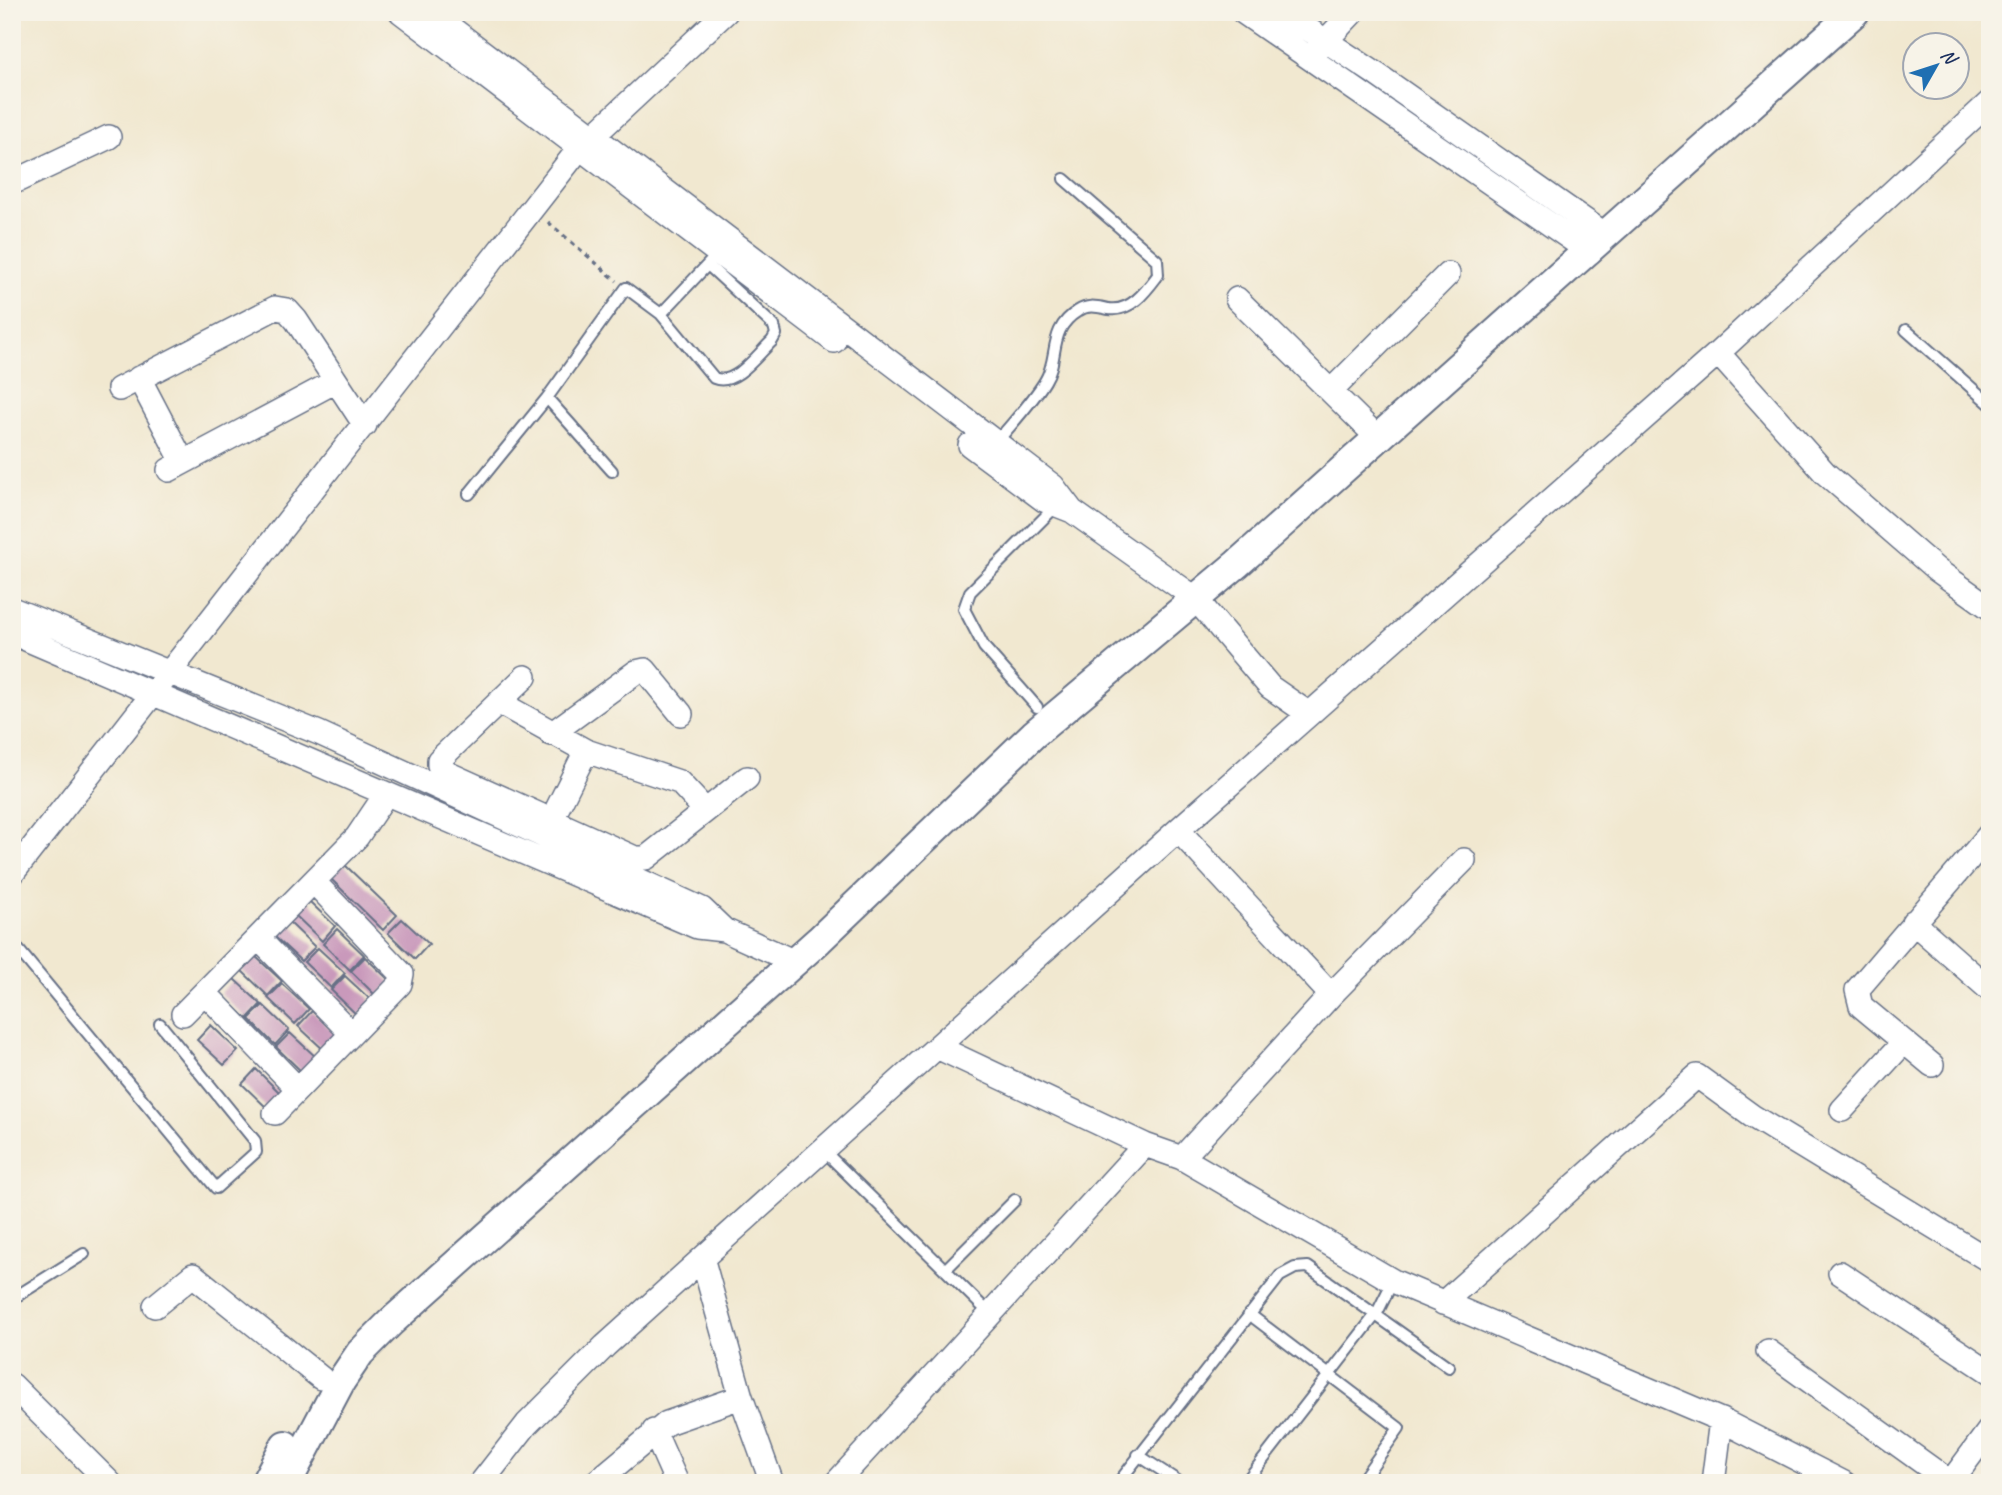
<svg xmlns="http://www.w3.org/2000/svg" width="2002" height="1495" font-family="Caveat,sans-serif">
<rect width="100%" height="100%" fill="#f7f3e8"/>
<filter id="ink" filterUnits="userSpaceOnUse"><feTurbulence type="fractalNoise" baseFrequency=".0143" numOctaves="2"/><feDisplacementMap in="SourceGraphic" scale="14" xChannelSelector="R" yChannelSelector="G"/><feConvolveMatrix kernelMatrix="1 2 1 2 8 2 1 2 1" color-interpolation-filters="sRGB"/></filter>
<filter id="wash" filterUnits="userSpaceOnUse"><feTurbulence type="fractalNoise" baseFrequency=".00686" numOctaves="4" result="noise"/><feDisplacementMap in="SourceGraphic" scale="28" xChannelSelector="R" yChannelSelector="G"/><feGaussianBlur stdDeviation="1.57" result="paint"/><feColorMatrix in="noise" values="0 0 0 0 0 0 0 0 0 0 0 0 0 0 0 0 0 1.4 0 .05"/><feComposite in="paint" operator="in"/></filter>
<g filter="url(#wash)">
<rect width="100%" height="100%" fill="#f1e8d0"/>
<g id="blocks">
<path fill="#c999bb" d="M344 864 397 915 383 930 330 878Z
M309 901 335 926 322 941 295 915Z
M402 919 429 944 415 959 388 933Z
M288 921 315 947 301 961 274 936Z
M337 929 364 955 350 970 323 944Z
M318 948 345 973 331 988 304 962Z
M255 956 282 981 268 996 241 970Z
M365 957 391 982 377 997 351 971Z
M345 976 372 1001 358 1016 331 990Z
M234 979 261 1004 247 1019 220 993Z
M282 984 309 1009 295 1024 268 998Z
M263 1005 289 1030 275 1045 249 1019Z
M312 1011 339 1037 325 1051 298 1026Z
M211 1025 238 1051 224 1065 197 1040Z
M290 1033 317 1058 303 1073 276 1047Z
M256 1069 282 1095 268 1109 242 1084Z"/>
</g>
</g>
<g filter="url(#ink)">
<use href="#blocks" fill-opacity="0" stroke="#667086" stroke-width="2"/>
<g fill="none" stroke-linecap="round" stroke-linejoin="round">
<g stroke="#667086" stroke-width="14">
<path id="service" d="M661 314 712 260
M1906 330 1990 404
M547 398 612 471
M995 444C1012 423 1031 404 1045 381 1060 357 1047 330 1078 311 1088 304 1098 307 1109 309 1131 312 1146 291 1158 275L1157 260 1064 179
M469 494 547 398 626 288 661 314 714 378C735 387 758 354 772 341L776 334 774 326 708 265
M1037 707 984 647 964 609 970 592 1057 505
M12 942 216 1188 256 1152 255 1141 160 1024
M823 1150 982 1306
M945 1270 1015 1200
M12 1299 84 1254
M1249 1314 1399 1428 1360 1483
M1138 1455 1181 1483
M1118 1483 1280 1276 1295 1268 1308 1267 1449 1367
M1245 1483 1377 1313 1393 1281"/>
</g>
<g stroke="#667086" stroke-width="26">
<path id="minor" d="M401 12 834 341
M430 12 1053 486 1072 511 1195 598 1270 687 1309 714
M1243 12 1590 252
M1282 12 1376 74 1607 236
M1317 50 1353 12
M12 183 109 137
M1237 299 1369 429
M1718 353 1825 473 1937 570 1990 608
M139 378 183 462
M119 389 275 308 287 310 296 320 365 425
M1331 391 1448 274
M970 445 1044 500 1072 511
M169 470 336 381
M12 609 319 733 702 909 724 930
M12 633 697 927 724 930 795 962
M525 677 439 760V765L447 773 635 858H646L747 778
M500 703 586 751 679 782 705 810
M551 734 636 672 645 670 681 714
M1178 830 1331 995
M545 833 586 751
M12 874 578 150 726 12
M1913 922 1988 988
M259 939 350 1032
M205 993 298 1089
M183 1014 357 837 386 794
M937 1047 1145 1145 1182 1158 1393 1281 1721 1420 1844 1483
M1932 1065 1861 1006 1857 990 1990 834
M1842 1110 1904 1042
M275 1113 400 984 402 974 314 882
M1182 1158 1331 995 1464 860
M703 1261 741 1397 772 1483
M1840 1273 1990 1372
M1443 1303 1697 1076 1752 1116 1990 1261
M155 1306 193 1275 321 1378
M1768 1351 1950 1482
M12 1385 110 1483
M654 1431 677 1483
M481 1483 527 1424 605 1346 1178 830 1718 353 1990 102
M595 1483 667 1423 741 1397
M836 1483 1145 1145
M1713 1483 1721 1420
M1950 1483 1990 1429"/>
</g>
<g stroke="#667086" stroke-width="32">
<path id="tertiary" d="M265 1483 285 1445
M287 1483 341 1381 360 1353 391 1322 819 940 1034 734 1237 564 1855 12"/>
</g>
<path stroke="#667086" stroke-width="3.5" stroke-dasharray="5 5" stroke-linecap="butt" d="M548 222 617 281"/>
<use href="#service" stroke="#fff" stroke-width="10"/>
<use href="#minor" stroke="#fff" stroke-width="23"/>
<use href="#tertiary" stroke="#fff" stroke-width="28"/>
</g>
</g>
<rect width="2002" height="1495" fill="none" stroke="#f7f3e8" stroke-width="42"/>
<g transform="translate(1936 66) rotate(51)"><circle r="33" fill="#f7f3e8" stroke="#9fa5b1" stroke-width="2"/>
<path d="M0-5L12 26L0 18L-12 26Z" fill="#1f6fb2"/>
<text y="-10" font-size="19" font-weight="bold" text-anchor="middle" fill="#1b2f5e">N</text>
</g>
</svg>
